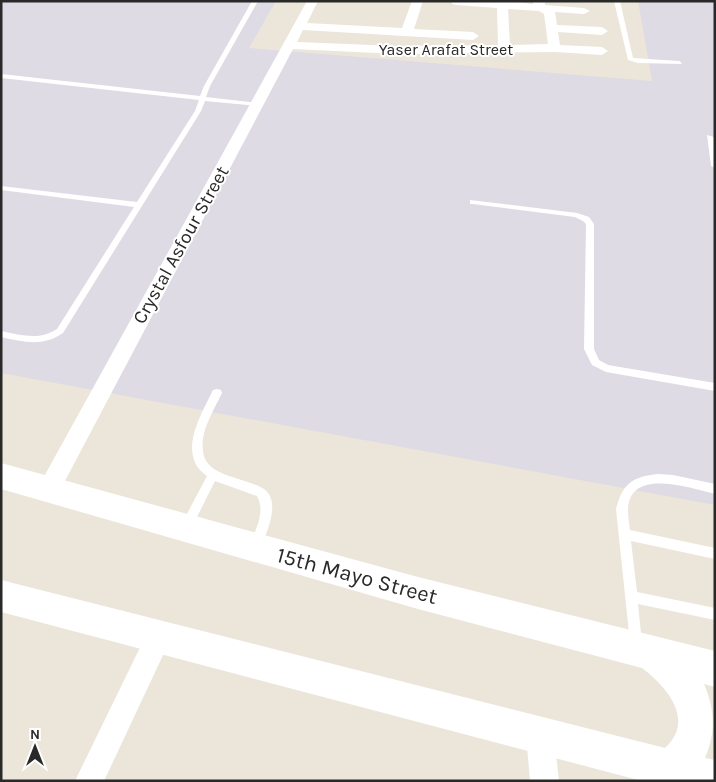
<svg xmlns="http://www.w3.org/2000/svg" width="716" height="782" font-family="Karla,sans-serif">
<rect width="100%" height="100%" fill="#ece6da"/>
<path fill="#dedbe4" d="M1 1H276L249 48 652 81 638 1H715V505L1 373Z"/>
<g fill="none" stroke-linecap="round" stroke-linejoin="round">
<path fill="#fff" fill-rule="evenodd" d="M252 1H258L210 86 206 97 258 103 260 104V106L205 101 201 111 63 333C43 347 24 342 1 337V331C21 335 39 341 57 329L134 207 1 190V186L137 202 195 111 199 100 1 78V74L200 96 204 86Z
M614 1H620L633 58 679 61 682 63 681 64 638 63 628 60Z
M707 135 714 137 715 168 711 166Z
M470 200 577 213 589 217 594 224V349L599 360 608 365 715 383V391L606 372 592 365 584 349 586 224 583 221 575 217 473 204H470Z
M217 389 221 390 222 393C214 410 200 431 203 450 203 458 208 465 214 469 230 479 252 481 264 489 282 502 266 535 259 550L255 551 251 550 249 546C255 531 266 512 257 496L215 481 190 531 186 532 182 531 180 527 207 476C176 455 201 415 213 390Z
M658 474 673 475 715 484V494C690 488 629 467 628 510 628 516 629 523 630 530L715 548V559L631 541 637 592 715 608V620L638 604 642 643 641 648 636 649 631 648 630 643 616 509C623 483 632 477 658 474Z"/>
<path fill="#fff" fill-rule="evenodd" d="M307 1H318L307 23 402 28 412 1H423L414 29 473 32 479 36 473 40 303 30 297 42 397 46 498 45 497 8 456 5 452 4 451 1H508L533 4V1H545V5L584 8 590 11 584 14 555 12 557 25 602 27 608 31 602 35 558 32 560 45 602 47 608 51 602 55 555 52 397 54 293 49 57 496 49 499 41 496 38 489 41 482ZM508 9 539 11 544 14 548 44 510 45Z
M159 623 168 627 172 636 104 781H75L150 627Z
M540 721 550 725 554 735 559 781H530L526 735 530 725Z"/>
<path fill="#fff" fill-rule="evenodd" d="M1 463 418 577 715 651V687L704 684C715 710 716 732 705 758L715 760V781H642L1 612V580L665 748C696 720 666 686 642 668L418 609 1 489Z"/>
</g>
<g text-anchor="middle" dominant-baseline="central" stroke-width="4" stroke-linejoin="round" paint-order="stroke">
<g font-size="16" fill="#292929" stroke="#fff">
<text x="446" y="49">Yaser Arafat Street</text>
</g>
<g font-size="19" fill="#292929" stroke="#fff">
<text transform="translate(181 245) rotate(-61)">Crystal Asfour Street</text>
</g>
<g font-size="22" fill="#292929" stroke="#fff">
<text transform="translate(357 576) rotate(15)">15th Mayo Street</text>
</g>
</g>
<rect width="716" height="782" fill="none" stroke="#292929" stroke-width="5"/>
<g transform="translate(35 747)" stroke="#ffffff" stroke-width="4" paint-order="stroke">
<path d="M0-4L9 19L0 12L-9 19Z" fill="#292929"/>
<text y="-8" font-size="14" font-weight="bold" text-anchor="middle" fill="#292929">N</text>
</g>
</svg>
